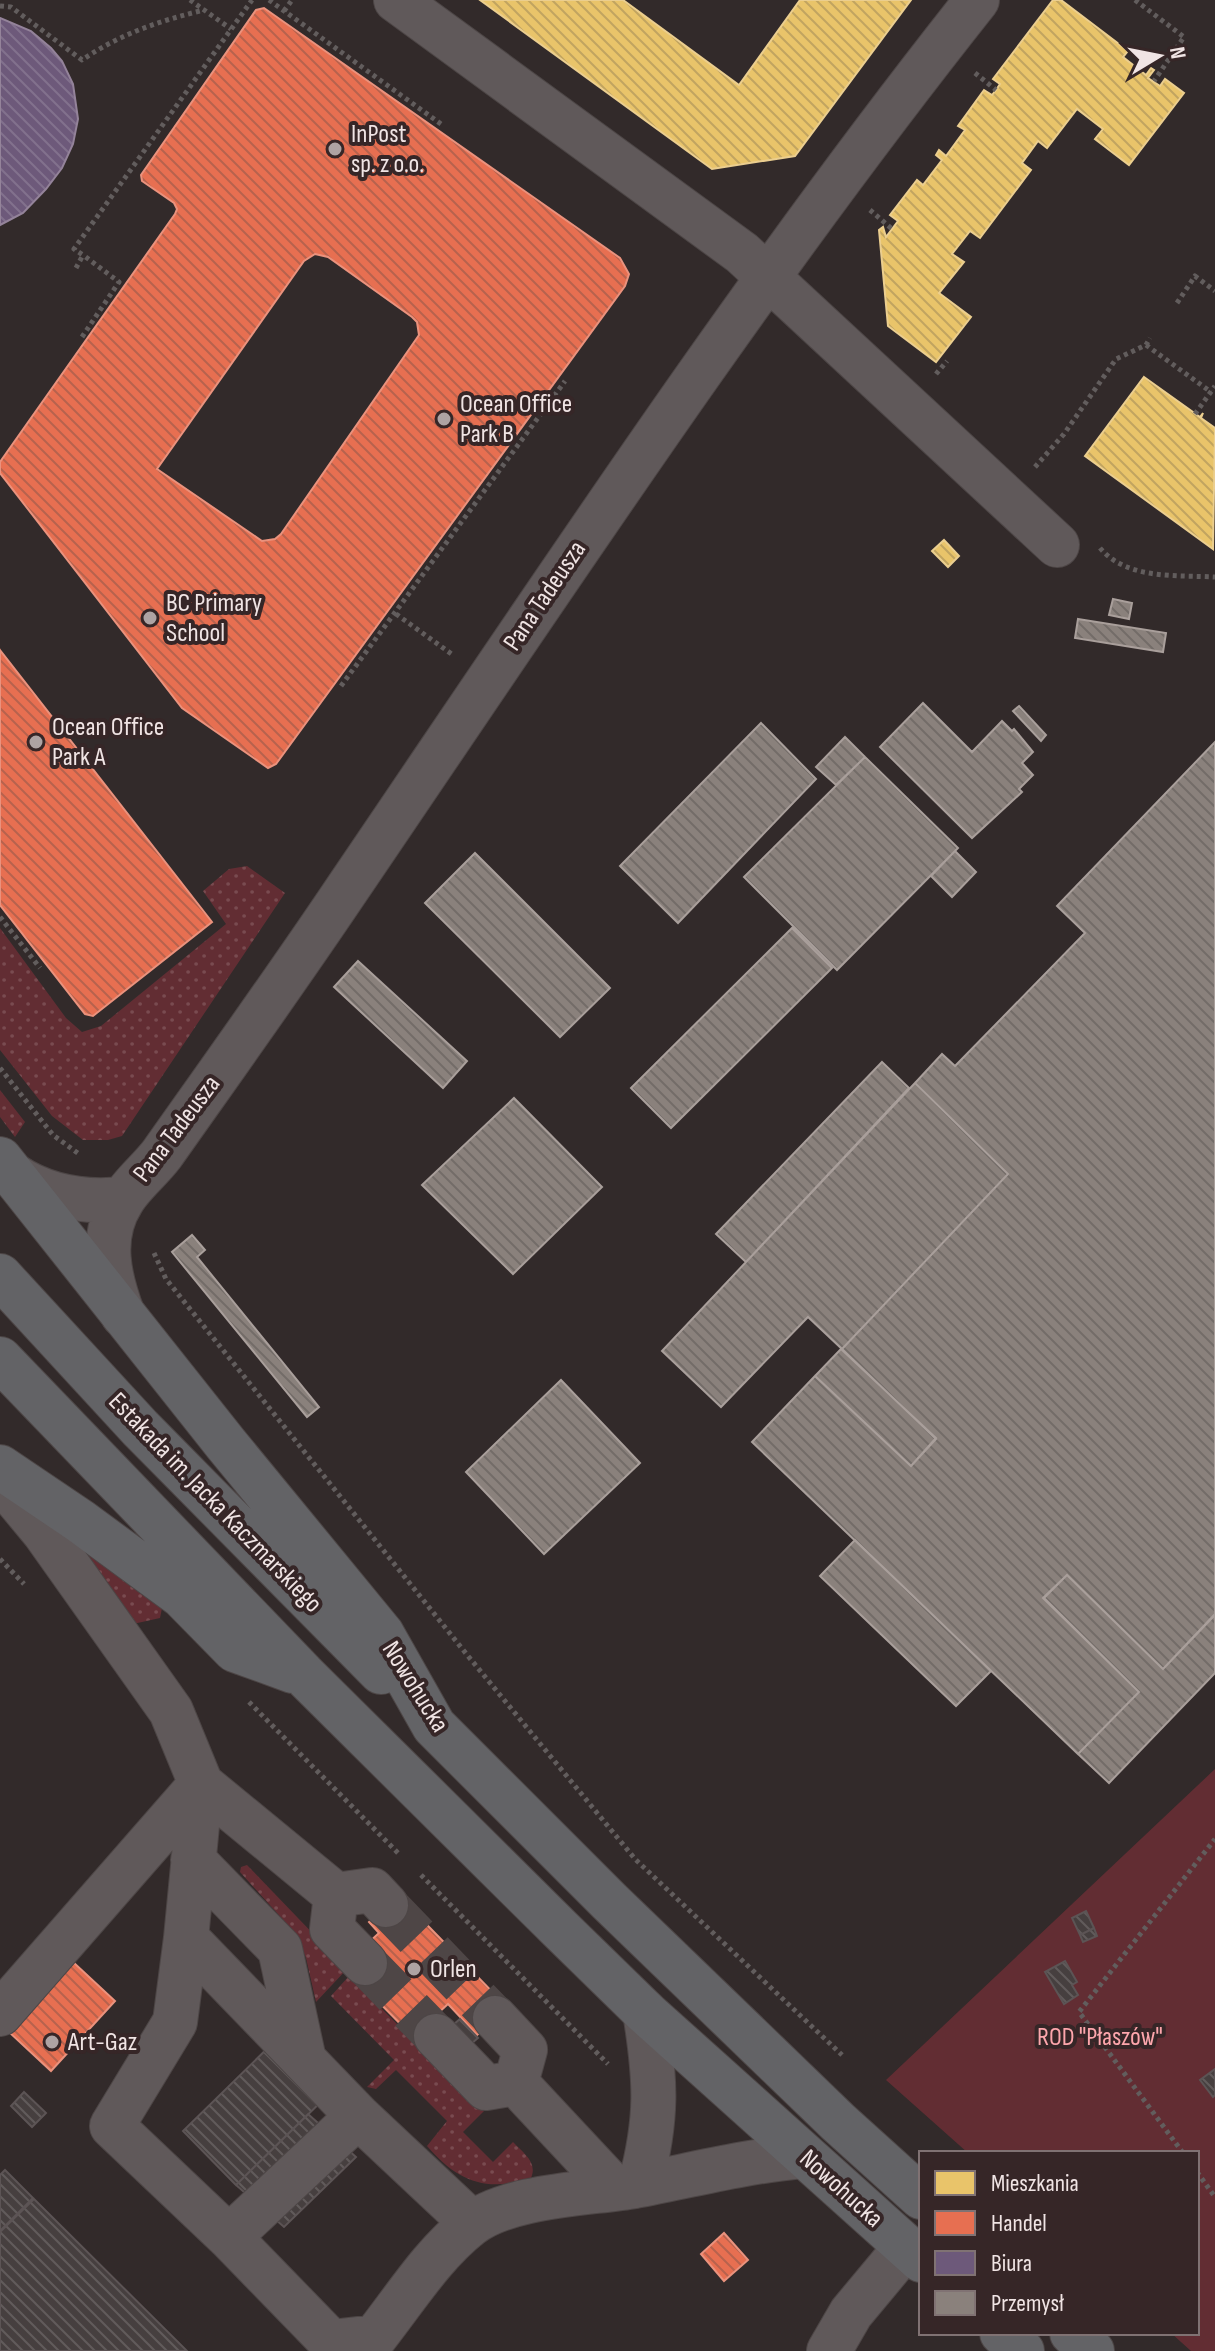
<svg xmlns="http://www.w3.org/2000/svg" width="1215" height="2351" font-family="'Sofia Sans Condensed',sans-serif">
<defs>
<pattern id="grass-dots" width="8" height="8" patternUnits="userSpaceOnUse" patternTransform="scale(2)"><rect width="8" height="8" fill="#622d33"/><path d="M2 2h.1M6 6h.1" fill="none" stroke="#794b50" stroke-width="1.8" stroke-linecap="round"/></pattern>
<pattern id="homes-back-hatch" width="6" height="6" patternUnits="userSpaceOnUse" patternTransform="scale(2)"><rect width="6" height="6" fill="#e9c46a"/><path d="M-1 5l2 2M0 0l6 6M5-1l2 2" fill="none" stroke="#c1a460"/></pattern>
<pattern id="shops-back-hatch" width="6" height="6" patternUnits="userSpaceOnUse" patternTransform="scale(2)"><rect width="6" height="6" fill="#e76f51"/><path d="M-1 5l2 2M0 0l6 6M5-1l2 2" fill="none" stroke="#b7624d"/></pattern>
<pattern id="offices-back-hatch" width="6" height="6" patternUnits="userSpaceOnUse" patternTransform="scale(2)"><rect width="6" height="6" fill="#6d597a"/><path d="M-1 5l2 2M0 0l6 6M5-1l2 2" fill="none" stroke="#82718d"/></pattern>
<pattern id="industry-back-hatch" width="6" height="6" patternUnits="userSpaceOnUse" patternTransform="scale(2)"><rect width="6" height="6" fill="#8a817c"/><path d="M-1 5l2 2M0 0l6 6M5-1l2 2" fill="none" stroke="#736c68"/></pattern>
<pattern id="building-back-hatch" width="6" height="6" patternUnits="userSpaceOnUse" patternTransform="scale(2)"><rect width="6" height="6" fill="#463f3f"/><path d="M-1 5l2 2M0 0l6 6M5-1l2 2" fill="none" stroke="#615b5b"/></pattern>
</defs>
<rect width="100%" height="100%" fill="#322a2a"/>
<path fill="url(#grass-dots)" d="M247 866 285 893 122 1136 108 1140H83L52 1116 0 1050V928L66 1018 82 1032 101 1026 226 924 203 891 229 869Z
M0 1090 25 1122 15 1137 0 1117Z
M92 1554 162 1608 160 1618 133 1624 86 1557Z
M247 1865 347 1969 316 2002 306 1958 295 1933 240 1872 241 1867Z
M349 1976 484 2111 463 2132 493 2162 513 2142C523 2153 538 2162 531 2178 486 2193 457 2181 427 2146L447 2121 396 2070 376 2089 367 2087 394 2060 331 1996Z"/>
<path fill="#622d33" d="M1215 1769V2351H1191L1171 2333H1197V2153H968L886 2080Z"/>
<path fill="url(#homes-back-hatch)" stroke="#ebce8f" stroke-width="2" d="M480 0H623L739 85 800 0H911L795 156 712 169Z
M1053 0H1061L1128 51 1123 57 1146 75 1151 68 1154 70 1148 78 1160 86 1165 79 1184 93 1129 165 1095 139 1103 129 1077 109 1047 148 1038 141 1022 163 1031 170 980 238 970 231 952 254 964 262 939 293 971 317 936 362 888 326 879 230 883 227 886 237 898 221 890 215 917 180 923 185 942 160 936 155 939 150 946 156 965 130 958 126 984 90 992 95 996 90 1000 84 993 79Z
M1144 377 1200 417 1203 413 1201 418 1215 428 1213 549 1085 456Z
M944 540 959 556 948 567 932 551Z"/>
<path fill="url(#shops-back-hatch)" stroke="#ea927d" stroke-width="2" fill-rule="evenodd" d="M264 8 620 258 629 274 625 286 276 764 268 768 182 708 0 473V462L175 214 177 209 174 203 142 181 141 175 256 10ZM315 254 328 257 412 317 417 322 419 335 281 534 275 539 262 541 157 469 304 261Z
M0 650 212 922 93 1016 85 1014 0 905Z
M397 1894 507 2007 477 2035 448 2004 436 2015 424 2048 352 1975 368 1943 379 1933 369 1922Z
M73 1962 115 2001 51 2071 9 2032Z
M724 2233 748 2260 724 2281 701 2254Z"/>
<path fill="url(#offices-back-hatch)" stroke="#94839a" stroke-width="2" d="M0 18 31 31 51 48 62 61 73 84 78 119 73 144 62 168 46 189 23 213 0 225Z"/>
<path fill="url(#industry-back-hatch)" stroke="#a99f9b" stroke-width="2" d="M1113 599 1132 603 1129 619 1109 615Z
M1078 619 1166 633 1163 652 1075 638Z
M923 703 972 752 1002 721 1012 731 1014 729 1033 752 1022 763 1033 775 1019 789 1022 792 972 838 880 747Z
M1019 706 1046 735 1041 741 1013 711Z
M761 723 816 779 678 923 620 866Z
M845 737 865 757 836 785 816 767Z
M1215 742V1614L1163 1669 1067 1575 1043 1598 1139 1692 1078 1754 752 1442 815 1376 911 1466 936 1439 842 1349 1008 1174 915 1083 942 1054 955 1066 1085 933 1057 906Z
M865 757 958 848 837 970 744 877Z
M955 851 976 872 952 897 931 876Z
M475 853 610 988 560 1037 425 903Z
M792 928 832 968 671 1128 631 1088Z
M358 961 467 1061 443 1088 334 987Z
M882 1062 909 1088 746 1262 716 1234Z
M915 1083 1008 1174 842 1349 808 1317 721 1407 662 1351Z
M514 1098 602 1187 513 1274 422 1185Z
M192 1235 205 1250 197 1257 319 1407 307 1417 172 1252Z
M841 1349 936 1438 911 1466 815 1376Z
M561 1380 640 1463 544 1554 466 1472Z
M855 1540 991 1671 956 1706 820 1576Z
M1067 1575 1163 1669 1215 1615V1673L1109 1783 1078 1754 1139 1692 1044 1598Z"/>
<path fill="url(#building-back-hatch)" stroke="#5c5455" stroke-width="2" d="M1086 1911 1094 1928 1080 1935 1072 1918Z
M1094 1928 1097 1936 1083 1942 1080 1935Z
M1065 1961 1077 1982 1072 1985 1078 1995 1064 2004 1045 1972Z
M460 2019 478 2038 464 2050 446 2031Z
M278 2038 331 2092 236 2185 183 2131Z
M1215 2069V2095L1213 2097 1200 2080Z
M24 2092 46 2113 32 2127 11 2106Z
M308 2114 356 2157 284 2227 236 2185Z
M5 2170 33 2198 0 2231V2175Z
M34 2199 187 2351H0V2232Z"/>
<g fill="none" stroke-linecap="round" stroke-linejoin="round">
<path stroke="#4e4646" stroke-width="44" stroke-dasharray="44 22" stroke-linecap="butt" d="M386 1905 495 2018
M365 1963 436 2036"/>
<g stroke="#4d4646" stroke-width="46">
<path id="minor" d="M396 0 742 253 1057 545
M13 1175C46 1197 84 1203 123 1199
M123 1315C109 1278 99 1237 122 1201 131 1185 150 1170 162 1154 222 1069 283 984 341 898 547 595 749 287 977 0
M0 1479 44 1532 171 1711 201 1784 336 1895 372 1890 386 1905
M201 1784 186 1938 358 2116 472 2223
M193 1860 280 1949 304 2060
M336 1895 332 1929 365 1963
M186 1938 175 2022 112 2126 229 2237 331 2342 375 2337C405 2299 432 2255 470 2225 509 2195 587 2194 635 2186 692 2175 746 2161 804 2156
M0 2014 201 1784
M495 2018 525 2050 516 2083
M436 2036 486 2088 516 2083
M516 2083 615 2189
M640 2185C658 2118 656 2080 645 2012
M229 2237 358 2116
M829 2351 851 2313 906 2247"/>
</g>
<g stroke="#4d4646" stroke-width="46">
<path id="major" d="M0 1159 226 1444 382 1634 434 1726 609 1901 838 2122 921 2197
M0 1276 140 1428 381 1672
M0 1359 303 1674 560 1929 645 2012 921 2260
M0 1467 80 1521 182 1596 235 1650 293 1671
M1002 2333 1022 2351
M1072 2333 1092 2351"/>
</g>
<path stroke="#625d5d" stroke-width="5" stroke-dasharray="4 4" stroke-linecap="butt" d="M190 0 231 29
M269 0 441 124
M1135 0 1184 37 1154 81
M0 6 11 7 82 60C120 34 159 21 204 10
M284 11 292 0
M975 73 996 90
M870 210 892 229
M76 268 83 255 74 249 252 0
M1177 303 1195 276 1215 291
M82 337 119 282 83 255
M1146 345 1211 392
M936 374 947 361
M1195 414 1215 386
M1035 467 1064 434 1116 359 1146 345 1150 338
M1100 548C1127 580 1177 575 1215 577
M396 614 453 655
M341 686 565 381
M0 917 40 968
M0 1068 53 1135 79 1154
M154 1253 166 1279 468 1656 635 1859 842 2055
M0 1559 24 1584
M249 1702 399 1854
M421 1875 608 2064
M1183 2153 1079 2012 1215 1839
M1197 2172 1215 2197"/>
<use href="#minor" stroke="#60595a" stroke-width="44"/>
<use href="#major" stroke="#636366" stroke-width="44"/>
</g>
<g fill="#aea3a3" stroke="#362627" stroke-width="3">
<circle cx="335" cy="149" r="8"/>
<circle cx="444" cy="419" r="8"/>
<circle cx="150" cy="618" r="8"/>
<circle cx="36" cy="742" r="8"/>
<circle cx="414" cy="1969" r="8"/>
<circle cx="52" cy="2042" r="8"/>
</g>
<g text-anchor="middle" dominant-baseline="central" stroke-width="8" stroke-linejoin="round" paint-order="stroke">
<g font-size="26" fill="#f0e4e4" stroke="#362627" text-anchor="start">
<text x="351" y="134">InPost<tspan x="351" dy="30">sp. z o.o.</tspan></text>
<text x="460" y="404">Ocean Office<tspan x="460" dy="30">Park B</tspan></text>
<text x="166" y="603">BC Primary<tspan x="166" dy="30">School</tspan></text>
<text x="52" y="727">Ocean Office<tspan x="52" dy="30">Park A</tspan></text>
<text x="430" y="1969">Orlen</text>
<text x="68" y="2042">Art-Gaz</text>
</g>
<g font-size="26" fill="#f0e4e4" stroke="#362627">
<text transform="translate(545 596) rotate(-56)">Pana Tadeusza</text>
<text transform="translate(177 1129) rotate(-53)">Pana Tadeusza</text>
<text transform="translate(215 1503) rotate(46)">Estakada im. Jacka Kaczmarskiego</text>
<text transform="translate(415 1687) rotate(58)">Nowohucka</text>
<text transform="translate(841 2189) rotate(42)">Nowohucka</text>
</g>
<g font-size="26" fill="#fda6ac" stroke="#362627">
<text x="1100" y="2037">ROD "Płaszów"</text>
</g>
</g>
<rect x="919" y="2151" width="280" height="184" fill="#362627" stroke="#807273" stroke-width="2"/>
<rect x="935" y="2171" width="40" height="24" fill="#e9c46a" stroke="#807273" stroke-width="2"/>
<text x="991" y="2191" font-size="24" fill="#f0e4e4">Mieszkania</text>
<rect x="935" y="2211" width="40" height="24" fill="#e76f51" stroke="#807273" stroke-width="2"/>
<text x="991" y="2231" font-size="24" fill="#f0e4e4">Handel</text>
<rect x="935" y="2251" width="40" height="24" fill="#6d597a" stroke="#807273" stroke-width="2"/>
<text x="991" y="2271" font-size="24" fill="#f0e4e4">Biura</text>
<rect x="935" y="2291" width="40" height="24" fill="#8a817c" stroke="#807273" stroke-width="2"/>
<text x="991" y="2311" font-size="24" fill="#f0e4e4">Przemysł</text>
<g transform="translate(1159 56) rotate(80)" stroke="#362627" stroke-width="6" paint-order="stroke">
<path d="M0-6L14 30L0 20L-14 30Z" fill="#f0e4e4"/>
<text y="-12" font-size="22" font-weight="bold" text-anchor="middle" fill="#f0e4e4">N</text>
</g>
</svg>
